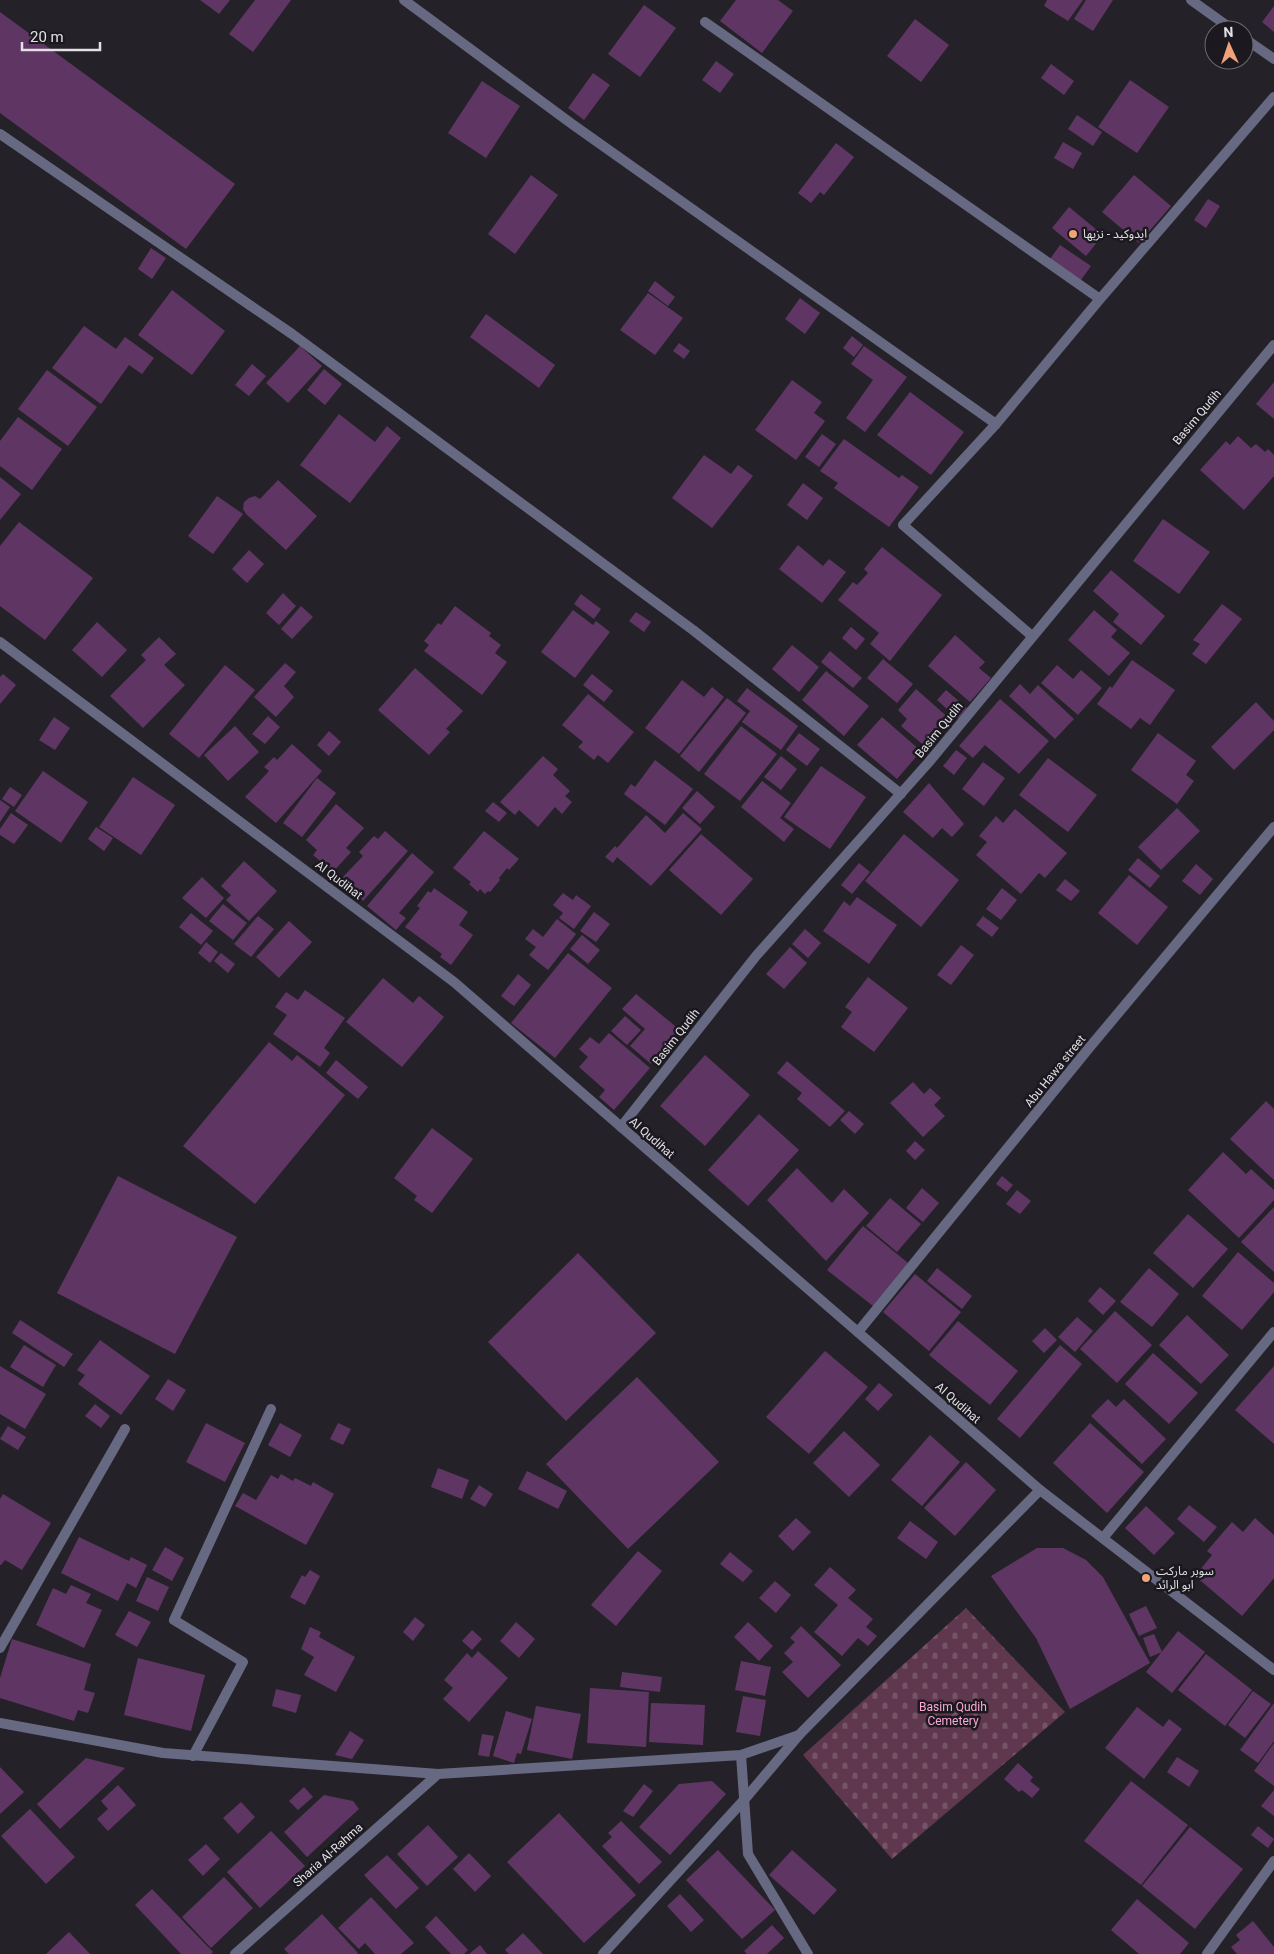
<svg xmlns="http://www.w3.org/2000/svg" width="1274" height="1954" font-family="Roboto,'Noto Sans Arabic',sans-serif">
<defs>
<pattern id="cemetery-stones" width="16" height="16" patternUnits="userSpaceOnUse" patternTransform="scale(1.25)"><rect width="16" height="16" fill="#5f374e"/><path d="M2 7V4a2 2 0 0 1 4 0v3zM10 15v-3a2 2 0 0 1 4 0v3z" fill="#765467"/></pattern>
</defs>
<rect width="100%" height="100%" fill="#242228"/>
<path fill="url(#cemetery-stones)" d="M966 1608 1065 1712 892 1859 803 1755Z"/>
<path fill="#5f3663" d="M200 0H230L219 14Z
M255 0H291L253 52 229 34Z
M736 0H778L793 11 762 53 720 21Z
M1047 0H1083L1068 21 1044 6Z
M1086 0H1113L1093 31 1074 19Z
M644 5 676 28 640 77 608 54Z
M1274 6V32L1262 22Z
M0 12 235 184 186 249 0 113Z
M915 19 949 45 921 82 887 56Z
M716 61 734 74 720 93 702 80Z
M1051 64 1074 81 1064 95 1041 78Z
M593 73 610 85 584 120 568 108Z
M1130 80 1169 107 1137 153 1098 127Z
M482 81 520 106 486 158 448 133Z
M1077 115 1102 132 1093 146 1068 129Z
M1063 142 1082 153 1073 169 1054 158Z
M836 143 854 157 824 195 820 192 811 203 798 193Z
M531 175 558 195 515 254 488 234Z
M1134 175 1171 206 1139 243 1102 212Z
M1208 199 1220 206 1206 228 1194 220Z
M1069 207 1103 235 1086 256 1052 228Z
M1060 245 1091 266 1081 280 1050 259Z
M151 248 166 258 152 279 138 269Z
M655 281 675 297 668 306 648 291Z
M172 290 225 331 192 375 138 335Z
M648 293 683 318 655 355 620 330Z
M800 298 820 313 805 334 785 319Z
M486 314 555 365 539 388 470 337Z
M84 326 116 349 125 337 154 358 142 374 129 365 101 404 52 368Z
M852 336 863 345 854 357 843 348Z
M679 343 690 351 684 359 673 351Z
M300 346 322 366 288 403 266 383Z
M864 346 907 377 865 432 846 418 873 380 851 364Z
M252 364 266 376 249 396 235 385Z
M324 369 342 384 325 405 307 390Z
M47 370 97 407 68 446 18 409Z
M792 380 822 402 814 413 825 421 796 460 755 430Z
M1274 382V419L1256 404Z
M910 392 964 432 931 475 877 435Z
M339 414 375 442 387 426 401 438 350 503 300 465Z
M18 417 62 449 32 490 0 466V441Z
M822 434 836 444 819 467 805 457Z
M1238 436 1251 448 1256 444 1265 452 1268 449 1274 455V476L1244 510 1200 470 1226 441 1230 445Z
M844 439 899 478 902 475 919 487 889 527 834 488 838 483 820 471Z
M704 455 731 474 738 465 753 476 712 528 672 498Z
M0 477 21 494 0 520Z
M278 480 317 516 286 550 246 514 243 509 244 502 249 498 255 496 260 499Z
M803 483 823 498 807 520 787 505Z
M217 496 243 514 213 554 188 536Z
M1163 519 1210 552 1179 594 1133 561Z
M19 522 93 578 45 640 0 606V546Z
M798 545 823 566 829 559 846 572 822 603 779 569Z
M882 547 942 595 890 661 870 644 879 633 838 600 853 582 857 585 868 573 864 569Z
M249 550 264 564 247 583 232 569Z
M1111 570 1165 616 1141 645 1113 622 1119 614 1093 591Z
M283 593 296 606 279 625 266 613Z
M581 594 601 609 594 619 574 604Z
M1222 604 1242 619 1206 664 1192 654 1200 644 1193 640Z
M301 606 313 617 292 639 281 629Z
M455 606 491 633 489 636 501 645 495 653 507 662 482 695 424 651 429 645 424 641 438 623 441 625Z
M573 610 593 625 596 621 610 632 575 678 541 652Z
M1094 610 1117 630 1111 637 1130 653 1109 676 1068 640Z
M636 612 651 622 644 632 629 621Z
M97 622 127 650 102 677 72 650Z
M851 627 865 639 856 650 842 638Z
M955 635 985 662 979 668 991 678 970 702 928 666Z
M159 637 176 654 164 665 185 685 143 728 110 696 146 660 141 655Z
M792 645 819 667 799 692 772 669Z
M830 651 862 678 853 688 821 662Z
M883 659 913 684 897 703 867 678Z
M1132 660 1175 690 1150 725 1140 718 1131 729 1097 704 1110 686 1112 688Z
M285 663 296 672 284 686 294 697 276 717 254 697Z
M225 665 255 690 199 758 169 734Z
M1057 665 1073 679 1081 670 1102 688 1078 715 1041 683Z
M415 668 463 711 446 729 450 732 429 755 378 710Z
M826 671 869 706 844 736 802 700Z
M3 674 16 685 0 704V677Z
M592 674 613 691 604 702 583 685Z
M682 680 704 697 712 687 724 697 679 754 645 728Z
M1020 684 1030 694 1038 685 1074 719 1055 739 1009 696Z
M747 688 798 726 781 750 742 722 750 711 737 701Z
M916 689 952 721 928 749 901 726 907 719 898 710Z
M946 690 967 708 958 719 937 700Z
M588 694 634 732 608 763 598 755 594 760 578 747 583 742 562 725Z
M727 698 746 713 699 772 680 756Z
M1000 699 1049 741 1019 774 985 745 973 758 959 746Z
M1256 702 1274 721V730L1234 770 1211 747Z
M268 716 280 727 265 744 252 734Z
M54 717 70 728 55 750 39 740Z
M882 717 921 751 897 779 857 745Z
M235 726 259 752 228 781 204 755Z
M741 726 777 754 740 801 704 774Z
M329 731 341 742 329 756 317 745Z
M799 733 820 749 807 766 786 750Z
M1158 733 1196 761 1186 775 1194 781 1177 804 1131 770Z
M292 744 322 771 276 823 245 797 269 771 264 767 274 757 277 760Z
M956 750 967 758 954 775 943 766Z
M543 756 558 769 553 775 570 791 565 796 572 802 562 814 555 807 538 827 519 810 515 815 500 802Z
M781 756 797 769 781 790 764 777Z
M1048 758 1097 795 1068 832 1019 795Z
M655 760 693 789 665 825 624 794 631 784 635 787Z
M983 762 1005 778 984 806 962 789Z
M821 766 866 797 830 849 784 817Z
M43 771 88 802 61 843 15 811Z
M133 777 175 805 141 855 99 827Z
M317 778 336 793 302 837 283 823Z
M762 781 791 803 780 818 794 829 784 842 741 807Z
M929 783 964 824 952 837 942 828 933 838 903 812Z
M10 787 22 795 14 807 2 799Z
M697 791 715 807 700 824 682 808Z
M0 800 10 807 0 822Z
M493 802 507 813 499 822 485 811Z
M336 804 364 828 346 848 351 852 333 872 313 855 317 850 306 840Z
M1177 808 1200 831 1161 870 1138 847Z
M1015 809 1067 853 1045 878 1039 873 1021 894 976 855 987 842 979 836 996 816 1003 823Z
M11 813 28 825 14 844 0 835V829Z
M683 813 702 829 651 886 617 857 613 863 605 857 615 846 617 848 646 815 665 833Z
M96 827 113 838 104 851 88 839Z
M385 831 408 851 363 901 340 880 363 856 359 852 374 836 378 839Z
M484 831 519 859 509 870 507 868 499 878 500 880 490 892 488 891 485 894 480 889 478 892 469 884 471 882 453 868Z
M701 834 753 879 721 915 669 870Z
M904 834 959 880 921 927 865 881Z
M412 853 434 872 399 913 406 918 396 930 367 906Z
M1138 858 1160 876 1150 888 1128 870Z
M244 861 277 891 249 921 226 900 231 895 221 886Z
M859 863 870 872 852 894 841 885Z
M1196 864 1213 879 1200 895 1182 881Z
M1129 875 1168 907 1137 945 1098 913Z
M202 877 224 898 206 918 182 898Z
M1065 879 1080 891 1071 901 1056 890Z
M434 888 468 912 459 925 473 935 451 965 440 957 442 954 405 927 420 908 417 906 428 891 431 893Z
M1002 888 1017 900 1001 920 986 909Z
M563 893 573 900 576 895 591 906 574 929 559 918 563 913 553 905Z
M857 897 897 925 869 964 823 931 844 901 850 906Z
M223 904 247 923 233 940 209 921Z
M594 912 610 924 596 942 580 931Z
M191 913 213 931 201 945 179 927Z
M258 916 274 929 251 957 234 944Z
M983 916 999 928 992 937 976 925Z
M557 919 576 934 548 970 529 955 536 947 525 939 533 929 543 937Z
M289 921 312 942 279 978 256 957Z
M805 929 821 943 808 958 792 944Z
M582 935 600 950 588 964 570 949Z
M206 942 218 952 210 963 198 953Z
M961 945 974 955 951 985 937 975Z
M790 947 807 963 784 989 766 974Z
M221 953 235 964 228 973 214 961Z
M568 953 612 988 555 1058 511 1023Z
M518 974 531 985 514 1006 501 996Z
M868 977 908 1008 874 1052 841 1027 852 1012 845 1007Z
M383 978 413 1003 419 996 444 1017 402 1067 346 1022Z
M305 990 345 1018 324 1048 330 1053 320 1067 273 1034 287 1015 275 1007 286 992 298 1000Z
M636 994 680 1030 651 1064 630 1046 645 1029 622 1009Z
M625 1016 641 1030 627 1045 611 1031Z
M609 1033 650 1068 614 1110 599 1097 605 1090 579 1067 588 1057 579 1049 590 1037 599 1044Z
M269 1042 292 1061 297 1055 345 1095 255 1204 183 1146Z
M705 1055 750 1095 705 1146 660 1106Z
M336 1060 368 1087 358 1099 326 1073Z
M787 1061 845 1111 830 1127 797 1099 802 1093 777 1073Z
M913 1082 924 1094 930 1088 941 1098 934 1105 945 1116 923 1137 890 1103Z
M1266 1101 1274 1109V1180L1230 1139Z
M849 1111 864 1124 855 1134 840 1120Z
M759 1114 799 1150 748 1206 708 1170Z
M432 1128 473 1159 432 1213 414 1200 417 1196 394 1178Z
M915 1141 925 1150 915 1160 906 1151Z
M1223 1152 1246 1174 1251 1169 1274 1190V1200L1239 1238 1188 1190Z
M797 1168 832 1203 844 1189 869 1213 826 1261 767 1200Z
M118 1176 237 1237 175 1354 57 1293Z
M1002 1176 1013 1185 1007 1192 996 1184Z
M922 1188 939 1203 923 1222 906 1208Z
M1017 1190 1031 1201 1020 1214 1006 1204Z
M890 1198 921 1224 897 1252 866 1226Z
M1274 1207V1272L1241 1242Z
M1188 1214 1228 1249 1193 1288 1153 1253Z
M863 1226 908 1263 873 1306 827 1270Z
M1238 1252 1274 1283V1292L1242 1330 1202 1296Z
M578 1253 656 1333 566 1421 488 1342Z
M937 1268 972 1296 962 1309 927 1281Z
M1149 1268 1179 1294 1152 1327 1120 1302Z
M915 1274 961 1312 929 1351 883 1312Z
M1100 1287 1116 1301 1103 1315 1088 1301Z
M1115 1311 1152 1345 1117 1383 1080 1349Z
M1187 1315 1229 1355 1201 1384 1159 1345Z
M1077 1317 1093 1331 1075 1352 1058 1337Z
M20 1320 73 1354 64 1367 12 1333Z
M958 1321 1018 1371 990 1405 929 1355Z
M1045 1328 1057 1340 1044 1353 1032 1341Z
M100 1340 150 1376 121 1415 78 1384 85 1375 77 1370Z
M24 1345 56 1365 43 1387 10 1367Z
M1060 1345 1082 1364 1020 1438 997 1419Z
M825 1351 868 1387 809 1454 766 1417Z
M1153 1353 1198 1393 1169 1424 1125 1384Z
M0 1366 46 1394 25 1429 0 1414Z
M1274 1366V1444L1235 1410Z
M637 1377 719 1462 628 1549 546 1464Z
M168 1379 186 1390 173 1411 155 1399Z
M879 1383 893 1395 878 1411 865 1399Z
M1108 1399 1116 1407 1124 1399 1166 1439 1142 1464 1091 1416Z
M95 1404 110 1416 101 1428 85 1416Z
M206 1423 245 1443 225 1482 186 1462Z
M280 1423 302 1435 290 1457 268 1445Z
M338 1423 351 1429 343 1445 330 1439Z
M1090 1423 1144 1472 1107 1513 1053 1463Z
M8 1426 26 1437 18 1450 0 1439Z
M844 1431 880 1465 849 1497 813 1463Z
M930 1435 960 1462 922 1506 891 1480Z
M966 1462 996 1490 955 1536 924 1508Z
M438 1468 469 1480 462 1499 431 1487Z
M527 1471 567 1491 558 1509 518 1489Z
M281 1474 293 1481 295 1478 311 1486 313 1482 334 1494 306 1545 235 1506 243 1493 256 1500 271 1475 278 1479Z
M479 1485 493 1494 485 1507 470 1499Z
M3 1494 51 1523 22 1570 5 1560 1 1565H0V1499Z
M1189 1505 1217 1527 1204 1542 1177 1519Z
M1146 1506 1175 1533 1154 1555 1125 1528Z
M796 1518 811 1532 793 1551 778 1536Z
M1255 1518 1274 1535V1578L1242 1616 1195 1576 1212 1555 1207 1551 1232 1522 1243 1532Z
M910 1521 938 1542 926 1559 897 1538Z
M79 1537 129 1561 131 1557 147 1565 136 1588 127 1583 118 1601 61 1573Z
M165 1547 184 1558 172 1581 152 1570Z
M1037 1548H1063L1086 1560 1103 1577 1150 1663 1070 1709 1036 1638 991 1576Z
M638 1551 662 1571 616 1626 591 1605Z
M730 1552 753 1571 743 1582 720 1564Z
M830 1567 856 1590 848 1598 873 1619 866 1627 877 1636 868 1646 858 1638 842 1656 814 1632 838 1605 814 1585Z
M310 1570 320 1576 305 1605 290 1597 302 1575 305 1577Z
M147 1577 169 1587 158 1611 136 1601Z
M775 1581 791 1595 776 1613 759 1598Z
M71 1585 91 1594 86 1603 102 1610 84 1648 36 1625 53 1588 66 1594Z
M1146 1606 1157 1628 1139 1636 1129 1614Z
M129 1611 151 1622 137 1647 115 1635Z
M415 1617 425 1625 413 1641 403 1632Z
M516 1622 535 1639 519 1658 500 1641Z
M748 1622 773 1646 759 1661 734 1637Z
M801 1626 841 1665 808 1698 782 1672 793 1662 784 1653 795 1642 790 1638Z
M310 1627 321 1632 319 1637 355 1657 336 1692 304 1675 314 1657 301 1649Z
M472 1630 482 1639 472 1650 462 1641Z
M1178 1631 1205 1652 1172 1693 1146 1672Z
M1154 1634 1162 1652 1150 1657 1143 1638Z
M12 1639 91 1664 84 1690 95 1693 88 1713 78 1710 74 1721 0 1698V1678Z
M478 1651 508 1678 469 1722 443 1699 453 1688 444 1680 467 1653 472 1658Z
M1206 1654 1252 1690 1225 1726 1178 1690Z
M138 1658 205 1675 191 1731 124 1715Z
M741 1661 771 1667 765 1696 735 1690Z
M622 1672 662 1677 660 1692 620 1687Z
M590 1688 649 1692 646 1747 587 1743Z
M276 1689 301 1695 296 1713 272 1706Z
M1253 1691 1271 1704 1245 1738 1228 1725Z
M743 1696 766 1700 760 1736 736 1732Z
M651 1703 705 1705 703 1745 649 1742Z
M1274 1703V1741L1258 1763 1240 1750Z
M536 1706 581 1714 572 1759 527 1750Z
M1137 1707 1163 1727 1169 1719 1182 1729 1144 1779 1105 1748Z
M506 1711 532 1719 521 1754 517 1753 514 1763 493 1756Z
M350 1731 364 1740 352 1759 335 1755Z
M482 1734 494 1736 489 1757 478 1755Z
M1274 1743V1786L1254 1771Z
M1177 1757 1199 1771 1189 1787 1167 1772Z
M86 1758 125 1768 60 1829 37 1804Z
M1018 1763 1033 1777 1030 1781 1040 1789 1032 1798 1022 1790 1019 1792 1004 1779Z
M0 1767 24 1792 0 1814Z
M712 1781 726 1794 670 1855 639 1827 679 1784Z
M1131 1781 1188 1825 1141 1885 1084 1841Z
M644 1784 653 1791 633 1817 623 1811Z
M118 1785 136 1805 108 1831 97 1819 108 1809 101 1801Z
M304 1787 313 1797 298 1810 289 1801Z
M1274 1790V1816L1261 1806Z
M324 1795 353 1801 359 1809 307 1857 284 1832Z
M241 1802 255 1817 238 1834 223 1818Z
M30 1809 75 1857 46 1884 1 1836Z
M559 1813 636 1895 584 1943 507 1862Z
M621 1821 662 1862 639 1884 602 1846 612 1837 608 1833Z
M428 1825 458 1857 427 1886 397 1854Z
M1258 1826 1274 1839 1268 1848 1251 1835Z
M1190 1827 1243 1869 1195 1929 1142 1886Z
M271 1831 305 1866 260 1908 227 1872Z
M206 1844 220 1859 203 1876 188 1860Z
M718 1850 775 1910 742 1939 686 1880Z
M792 1850 837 1890 814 1915 769 1875Z
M469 1853 491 1876 475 1892 453 1869Z
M387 1855 419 1888 396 1909 364 1875Z
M224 1877 253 1908 211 1948 182 1917Z
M152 1889 213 1952 211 1954H181L135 1905Z
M680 1894 704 1920 691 1932 667 1906Z
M371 1897 414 1943 401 1954H375L365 1943 359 1949 338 1928Z
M1137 1899 1189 1943 1180 1954H1139L1111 1930Z
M322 1914 358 1953 357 1954H289L284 1949Z
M436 1916 468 1950 464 1954H451L425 1927Z
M1253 1921 1274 1947V1954H1237L1231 1947 1240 1940 1236 1935Z
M772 1925 784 1938 767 1954H747L744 1951Z
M69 1932 90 1954H46Z
M523 1933 543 1954H509L505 1950Z
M480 1945 487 1954H469Z"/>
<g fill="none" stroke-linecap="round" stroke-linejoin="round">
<path stroke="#676983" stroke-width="10" d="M404 0 572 124 996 424 1100 299 1274 97
M1191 0 1233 30
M705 22 1100 299
M1244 38 1274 59
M0 134 292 334 693 630 901 794
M0 1648 125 1429
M193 1756 243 1662 174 1620 271 1409
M603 1954 744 1800 799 1735"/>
<path stroke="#676983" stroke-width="10" d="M996 424 903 525 1032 636
M621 1127 756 956 929 762 1274 345
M858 1332 1089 1048 1274 827
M1103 1538 1274 1332
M0 1723 163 1753 438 1774 741 1755 799 1735 1040 1490
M741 1755 748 1854 808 1954
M235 1954 438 1774
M1207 1954 1274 1861"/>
<path stroke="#676983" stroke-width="10" d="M0 642 454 982 1040 1490 1274 1670"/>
</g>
<g fill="#f0a279" stroke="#1b191f" stroke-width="2">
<circle cx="1073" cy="234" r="5"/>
<circle cx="1146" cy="1578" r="5"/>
</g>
<g text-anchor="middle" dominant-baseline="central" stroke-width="5" stroke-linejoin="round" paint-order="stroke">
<g font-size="12" fill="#e2e0e4" stroke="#1b191f" text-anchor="start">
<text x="1083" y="234">ايدوكيد - نزيها</text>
<text x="1156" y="1571">سوبر ماركت<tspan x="1156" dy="14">ابو الرائد</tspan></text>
</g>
<g font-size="12" fill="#e2e0e4" stroke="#1b191f">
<text transform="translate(1197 417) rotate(-50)">Basim Qudih</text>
<text transform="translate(939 730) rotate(-51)">Basim Qudih</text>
<text transform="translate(339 880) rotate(37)">Al Qudihat</text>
<text transform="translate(676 1037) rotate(-52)">Basim Qudih</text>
<text transform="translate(1055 1071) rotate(-51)">Abu Hawa street</text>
<text transform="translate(652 1138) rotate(41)">Al Qudihat</text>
<text transform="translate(958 1403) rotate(41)">Al Qudihat</text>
<text transform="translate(328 1855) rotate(-42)">Sharia Al-Rahma</text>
</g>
<g font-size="12" fill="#fea7d8" stroke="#1b191f">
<text x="953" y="1707">Basim Qudih<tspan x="953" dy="14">Cemetery</tspan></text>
</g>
</g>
<g transform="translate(1229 45) rotate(357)"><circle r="24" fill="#1b191f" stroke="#6b696e"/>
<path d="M0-4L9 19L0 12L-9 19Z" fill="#f0a279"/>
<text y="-8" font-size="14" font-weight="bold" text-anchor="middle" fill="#e2e0e4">N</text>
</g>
<path d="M22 42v8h78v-8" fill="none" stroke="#e2e0e4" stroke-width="2.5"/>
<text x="30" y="42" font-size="15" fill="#e2e0e4" stroke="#1b191f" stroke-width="4" paint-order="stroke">20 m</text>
</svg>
